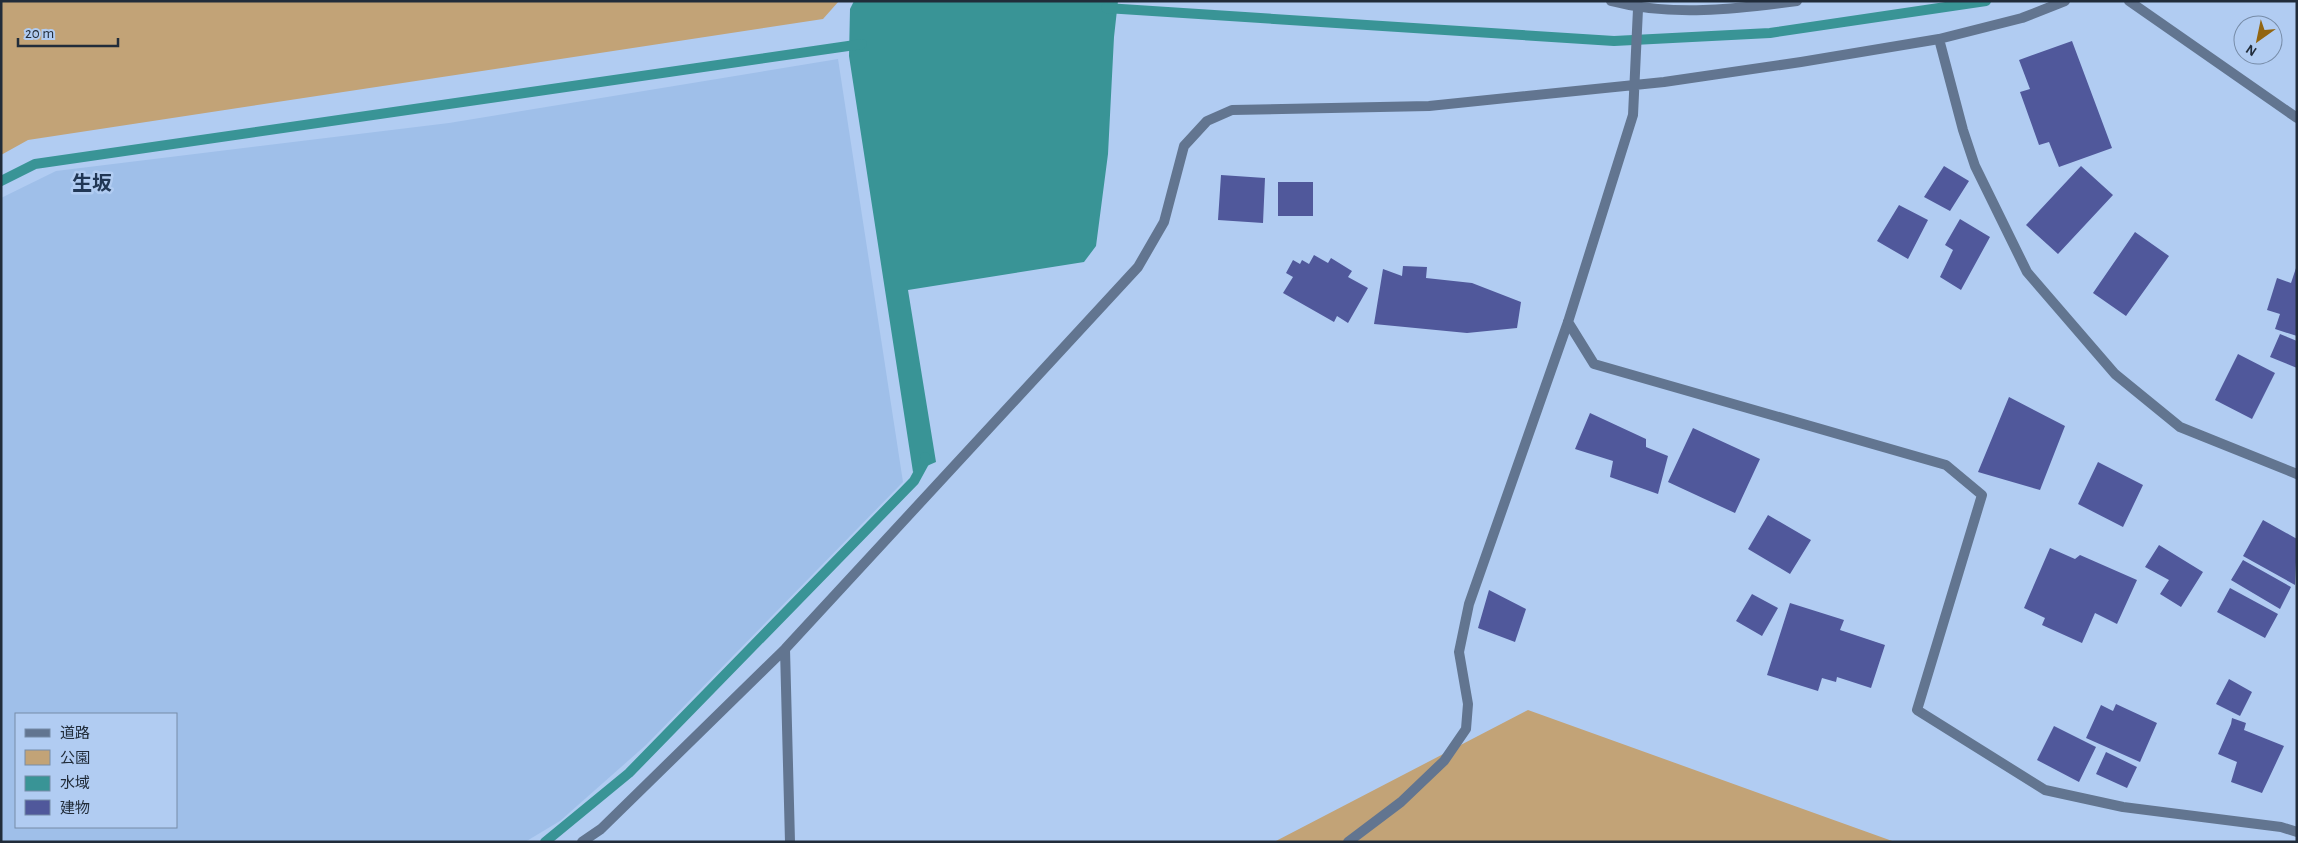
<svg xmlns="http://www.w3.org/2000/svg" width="2298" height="843" font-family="'Alegreya Sans','Noto Sans JP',sans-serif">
<rect width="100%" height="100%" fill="#b1ccf2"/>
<path fill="#9fbfe9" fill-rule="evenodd" d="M838 59 903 482 646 745 560 821 525 842H1V198L56 171 449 123ZM16 714H176V827H16Z"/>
<path fill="#c2a377" d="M1 1H839L823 19 28 140 1 155Z
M1528 710 1895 842H1274Z"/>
<path fill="#399496" d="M854 1H1118L1114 37 1108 154 1096 246 1084 262 908 290 936 462 913 472 849 56 850 9Z"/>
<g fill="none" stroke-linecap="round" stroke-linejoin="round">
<path stroke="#399496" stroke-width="10" d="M1106 8 1614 41 1770 33 1986 1
M1 181 35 164 862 44
M545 842 629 773 914 481 926 459 925 457"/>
</g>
<path fill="#50589b" d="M2072 41 2112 148 2059 167 2049 142 2039 145 2020 92 2030 89 2019 60Z
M1944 166 1969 181 1950 211 1924 197Z
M2081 166 2113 195 2058 254 2026 225Z
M1221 175 1265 178 1263 223 1218 220Z
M1278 182H1313V216H1278Z
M1899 205 1928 220 1908 259 1877 241Z
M1960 219 1990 237 1961 290 1940 277 1953 250 1945 245Z
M2135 232 2169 256 2126 316 2093 293Z
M1314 255 1328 263 1331 258 1352 271 1348 277 1368 288 1348 323 1337 316 1334 322 1283 293 1293 277 1286 273 1293 260 1300 264 1302 260 1309 264Z
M2297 265V336L2275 329 2280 314 2267 310 2277 278 2291 283Z
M1403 266 1427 267 1426 278 1472 283 1521 302 1517 328 1467 333 1374 324 1383 269 1402 276Z
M2280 334 2297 341V368L2270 357Z
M2238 354 2275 373 2252 419 2215 400Z
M2009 397 2065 426 2040 490 1978 472Z
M1590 413 1646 439V447L1668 456 1658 494 1610 477 1613 461 1575 449Z
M1693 428 1760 459 1735 513 1668 482Z
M2098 462 2143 485 2123 527 2078 504Z
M1768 515 1811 540 1790 574 1748 549Z
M2263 520 2297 539 2295 585 2243 556Z
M2159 545 2203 572 2181 607 2160 594 2169 580 2145 567Z
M2050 548 2075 559 2080 555 2137 580 2117 624 2095 613 2082 643 2042 625 2045 618 2024 608Z
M2243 560 2291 587 2280 609 2231 580Z
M2230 588 2278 614 2265 638 2217 612Z
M1489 590 1526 609 1515 642 1478 628Z
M1752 594 1778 608 1762 636 1736 621Z
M1790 603 1844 620 1840 630 1885 645 1871 688 1837 677 1836 682 1822 678 1818 691 1767 675Z
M2229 679 2252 692 2240 716 2216 704Z
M2116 704 2157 723 2140 762 2086 738 2101 705 2113 711Z
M2232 718 2246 723 2244 730 2284 746 2262 793 2231 782 2237 762 2218 754 2231 724Z
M2054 726 2096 747 2079 782 2037 760Z
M2106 752 2137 767 2127 788 2096 774Z"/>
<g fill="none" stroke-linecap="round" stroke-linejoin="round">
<path stroke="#627590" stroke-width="10" d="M1348 842 1401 802 1444 761 1466 729 1468 704 1459 652 1469 604 1568 322"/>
<path stroke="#627590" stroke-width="10" d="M1611 1C1671 17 1736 9 1797 1
M2129 1 2297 118
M1638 9 1633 115 1568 322 1594 364 1946 465 1982 495 1917 710 2045 790 2123 807 2281 827 2297 832
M1939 39 1963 130 1975 166 2027 272 2115 374 2180 427 2297 474
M785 649 790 842
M582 842 601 829 785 649 1138 267 1164 222 1184 146 1207 121 1232 110 1429 106 1664 82 1801 62 1939 39 2022 18 2065 1"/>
</g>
<g text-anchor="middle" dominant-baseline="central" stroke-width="5" stroke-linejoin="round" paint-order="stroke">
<g font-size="20" font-weight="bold" fill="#213755" stroke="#b1ccf2">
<text x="92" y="184">生坂</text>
</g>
</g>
<rect width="2298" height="843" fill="none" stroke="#212c3a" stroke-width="5"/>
<rect x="15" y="713" width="162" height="115" fill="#b1ccf2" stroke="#778ca8"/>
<rect x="25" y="729" width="25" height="8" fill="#627590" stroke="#778ca8"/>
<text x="60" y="738" font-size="15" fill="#212c3a">道路</text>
<rect x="25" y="750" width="25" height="15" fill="#c2a377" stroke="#778ca8"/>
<text x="60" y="763" font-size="15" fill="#212c3a">公園</text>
<rect x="25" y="776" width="25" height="15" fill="#399496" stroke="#778ca8"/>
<text x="60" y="788" font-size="15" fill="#212c3a">水域</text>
<rect x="25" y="800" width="25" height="15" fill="#50589b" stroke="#778ca8"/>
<text x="60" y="813" font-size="15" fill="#212c3a">建物</text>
<g transform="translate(2258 40) rotate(213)"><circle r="24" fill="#b1ccf2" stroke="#778ca8"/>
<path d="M0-4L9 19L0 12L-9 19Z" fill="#926511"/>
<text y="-8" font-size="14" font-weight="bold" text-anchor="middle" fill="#212c3a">N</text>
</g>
<path d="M18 38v8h100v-8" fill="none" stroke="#212c3a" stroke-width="2.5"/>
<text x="25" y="38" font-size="15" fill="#212c3a" stroke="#b1ccf2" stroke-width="4" paint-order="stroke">20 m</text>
</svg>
